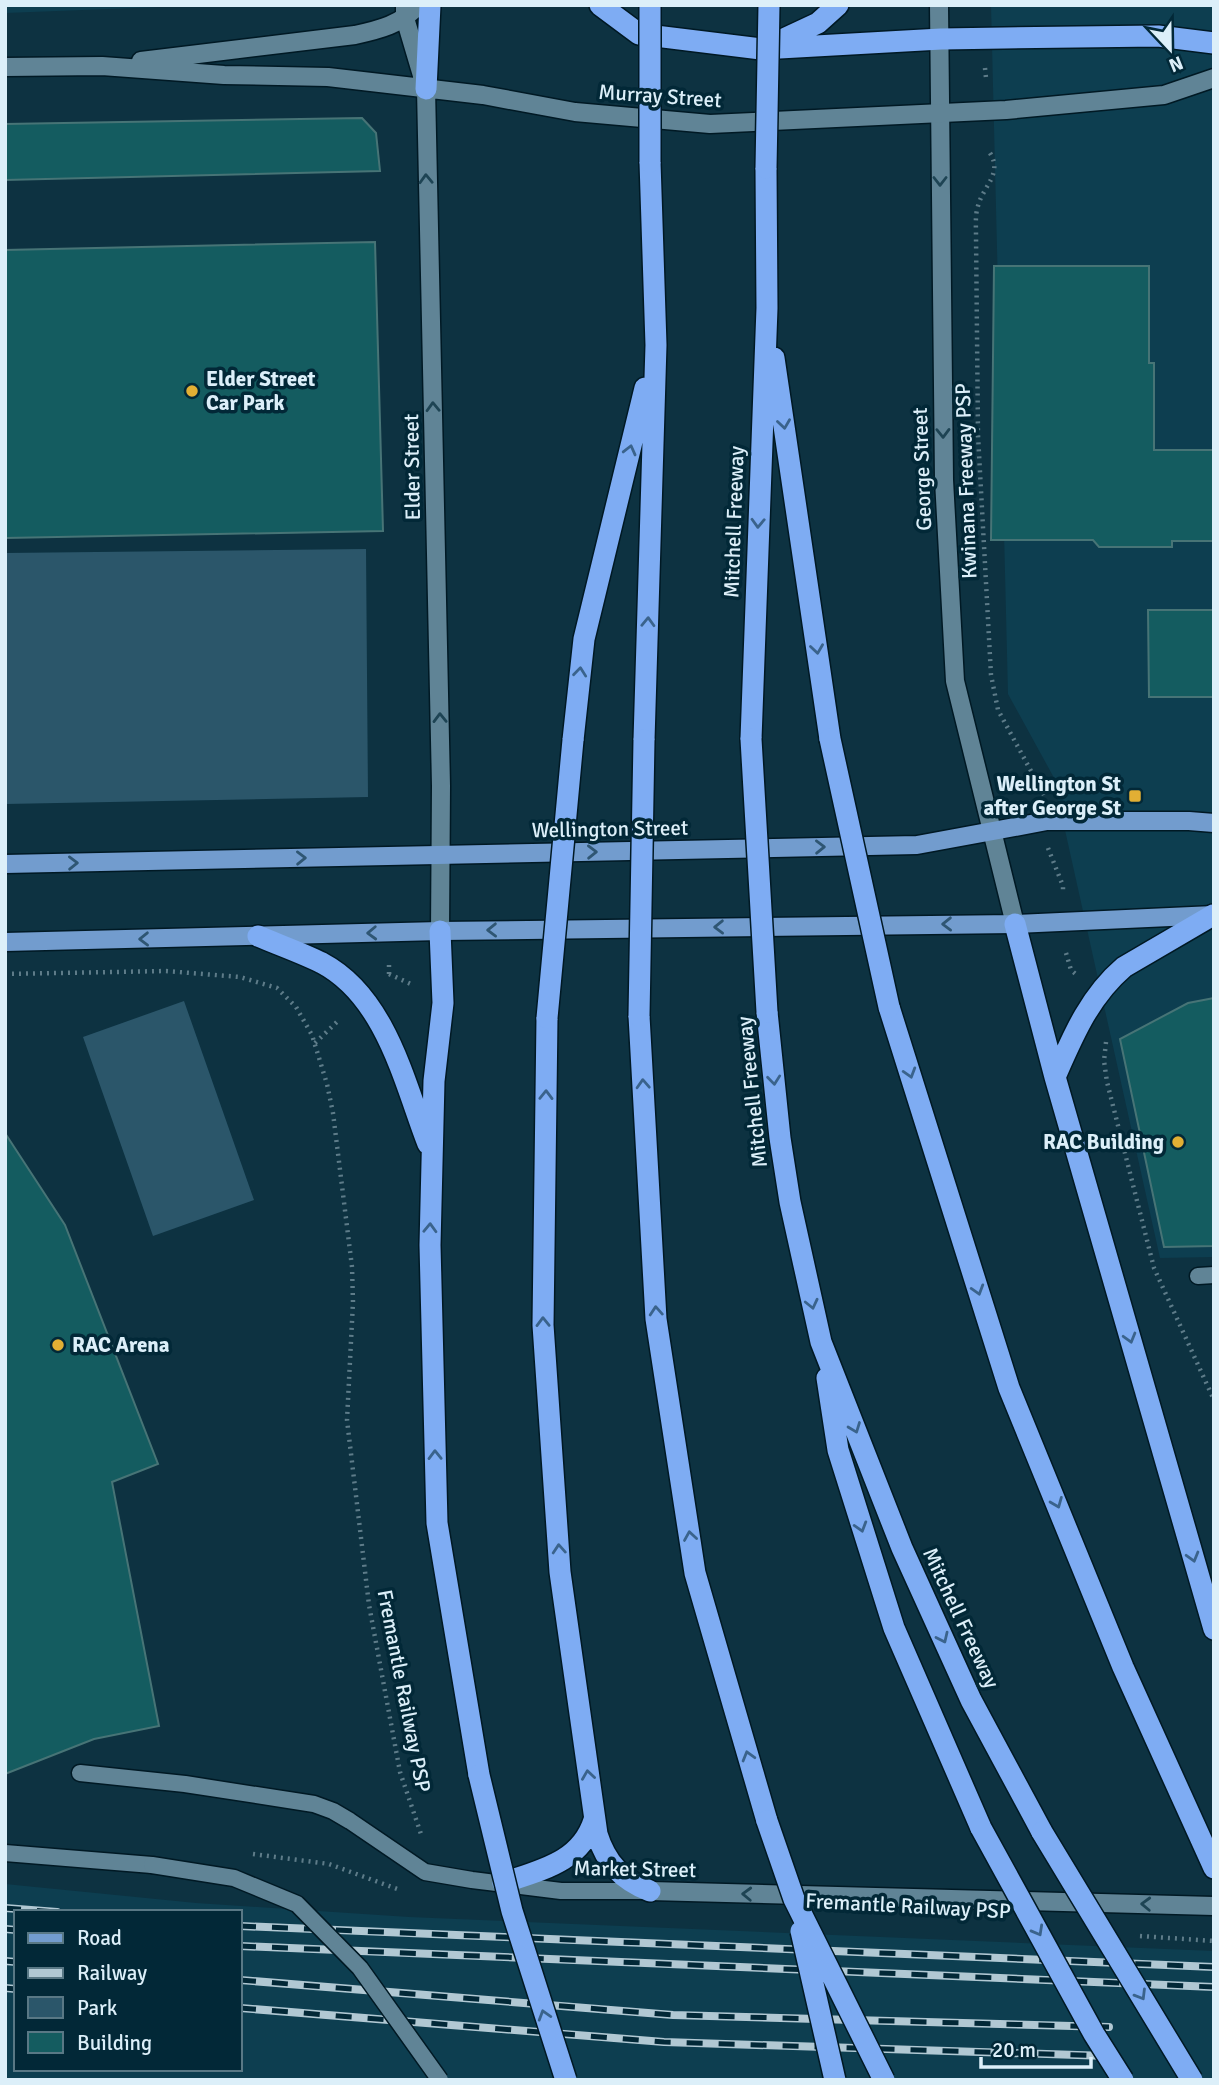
<svg xmlns="http://www.w3.org/2000/svg" width="1219" height="2085" font-family="Signika,sans-serif">
<rect width="100%" height="100%" fill="#0d3241"/>
<path fill="#0d3e50" fill-rule="evenodd" d="M5 5H212L5 13Z
M991 5H1214V1257L1160 1258 1053 776 1008 694Z
M5 1884 196 1903 409 1917 1214 1951V2080H5ZM16 1912H240V2069H16Z"/>
<path fill="#2b566a" d="M366 549 368 797 5 804V553Z
M184 1001 254 1200 153 1236 83 1037Z"/>
<path fill="#145c60" stroke="#477476" stroke-width="2" d="M362 118 376 133 380 171 5 180V124Z
M375 242 383 531 5 538V250Z
M994 266H1149V363H1154V450H1214V541H1172V547H1099L1093 540H991Z
M1148 610H1214V697H1149Z
M1214 998V1246L1164 1247 1120 1039 1188 1003Z
M5 1133 65 1225 158 1464 112 1482 159 1726 94 1739 5 1774Z"/>
<g fill="none" stroke-linecap="round" stroke-linejoin="round">
<g stroke="#001924" stroke-width="19">
<path id="lane" d="M1198 1276 1214 1275
M80 1773 185 1784 314 1804 333 1811 350 1821 425 1872 472 1880 561 1891H645
M5 1853 152 1865"/>
</g>
<g stroke="#001924" stroke-width="21">
<path id="street" d="M939 5 944 480 955 681 1015 924"/>
</g>
<g stroke="#001924" stroke-width="21">
<path id="secondary" d="M405 5V18L426 89 441 786 440 931
M141 61 355 35C378 30 403 24 418 5
M5 67 102 66 224 75 328 77 483 95 575 112 710 124 1006 110 1164 95 1214 78
M650 1891 1214 1906"/>
</g>
<g stroke="#001924" stroke-width="21">
<path id="primary" d="M5 864 917 845 1047 821H1189L1214 823
M5 942 440 931 1015 924 1214 915"/>
</g>
<g stroke="#001924" stroke-width="24">
<path id="highway" d="M600 5 639 34 761 49 941 39 1004 38 1158 36 1214 43
M773 44 818 23 838 5
M426 89 430 5
M774 358 830 739
M751 739 767 308 766 168
M573 740 584 639 645 388
M644 740 656 345 650 162
M1015 924 1055 1077 1214 1629
M440 931 443 1003 434 1081 430 1245 437 1523 479 1775
M258 936C279 945 302 953 322 963 386 997 404 1082 428 1144
M889 1007 1009 1388 1123 1667 1214 1868
M767 1012 780 1138 790 1202 821 1342 902 1548 971 1700 1042 1832
M639 1016 656 1319 695 1573 767 1821
M547 1018 543 1325 560 1572 597 1834C606 1863 622 1880 650 1891
M1055 1077C1073 1036 1089 997 1124 967L1213 915
M827 1378 838 1450 894 1628 981 1828
M503 1883C541 1870 581 1862 594 1820"/>
</g>
<path stroke="#5e7c89" stroke-width="4.5" stroke-dasharray="2 5" stroke-linecap="butt" d="M985 68 986 78
M990 153C1003 174 983 186 978 206 975 215 976 226 976 235L978 435 991 675 998 710 1044 795
M1048 848 1063 886V894
M1066 953 1071 970 1078 976
M5 974 166 971 240 977 277 988 296 1007 312 1035 327 1084 333 1113 352 1267 353 1302 347 1420 369 1605 400 1772 422 1837
M389 974 413 985
M389 974V964
M1106 1042 1104 1061 1107 1082 1154 1268 1214 1400
M315 1043 339 1020
M253 1854 329 1864 400 1890
M1140 1936 1214 1941"/>
<use href="#lane" stroke="#608496" stroke-width="16"/>
<use href="#street" stroke="#608496" stroke-width="18"/>
<use href="#secondary" stroke="#608496" stroke-width="18"/>
<use href="#primary" stroke="#729cce" stroke-width="18"/>
<use href="#highway" stroke="#7eacf3" stroke-width="21"/>
<g stroke="#b1c8d3" stroke-width="8">
<path id="rail" d="M5 1908 57 1912
M240 1926 1214 1967
M5 1929 16 1930
M240 1946 1214 1987
M5 1961 16 1962
M240 1980 673 2015 1109 2027
M5 1988 16 1989
M240 2008 664 2042 1108 2056"/>
</g>
<use href="#rail" stroke="#022837" stroke-width="5" stroke-dasharray="16" stroke-linecap="butt"/>
<g stroke="#001924" stroke-width="19" stroke-linecap="butt">
<path id="lane-bridge" d="M152 1865 234 1878 297 1904 360 1968 440 2080"/>
</g>
<g stroke="#001924" stroke-width="24" stroke-linecap="butt">
<path id="highway-bridge" d="M650 162V5
M766 168 769 5
M751 739 767 1012
M830 739 889 1007
M639 1016 644 740
M547 1018 573 740
M479 1775 512 1911 566 2080
M767 1821 794 1899 884 2080
M981 1828 1094 2034 1123 2080
M1042 1832 1192 2080
M801 1931 835 2080"/>
</g>
<use href="#lane-bridge" stroke="#608496" stroke-width="16"/>
<use href="#highway-bridge" stroke="#7eacf3" stroke-width="21"/>
</g>
<defs><path id="oneway-chevron" d="M-2-3.5L2.5 0L-2 3.5" fill="none" stroke-width="1.6" stroke-linecap="round" stroke-linejoin="round" transform="scale(1.75)"/></defs>
<g stroke="#1e4454">
<use href="#oneway-chevron" transform="translate(426 179) rotate(-92)"/>
<use href="#oneway-chevron" transform="translate(940 181) rotate(90)"/>
<use href="#oneway-chevron" transform="translate(433 407) rotate(-92)"/>
<use href="#oneway-chevron" transform="translate(943 433) rotate(89)"/>
<use href="#oneway-chevron" transform="translate(440 718) rotate(-91)"/>
<use href="#oneway-chevron" transform="translate(747 1894) rotate(-178)"/>
<use href="#oneway-chevron" transform="translate(1146 1904) rotate(-178)"/>
</g>
<g stroke="#3a638c">
<use href="#oneway-chevron" transform="translate(784 424) rotate(82)"/>
<use href="#oneway-chevron" transform="translate(630 450) rotate(-76)"/>
<use href="#oneway-chevron" transform="translate(758 523) rotate(92)"/>
<use href="#oneway-chevron" transform="translate(648 622) rotate(-88)"/>
<use href="#oneway-chevron" transform="translate(817 649) rotate(82)"/>
<use href="#oneway-chevron" transform="translate(580 672) rotate(-84)"/>
<use href="#oneway-chevron" transform="translate(910 1073) rotate(73)"/>
<use href="#oneway-chevron" transform="translate(774 1080) rotate(84)"/>
<use href="#oneway-chevron" transform="translate(643 1084) rotate(-93)"/>
<use href="#oneway-chevron" transform="translate(546 1095) rotate(-89)"/>
<use href="#oneway-chevron" transform="translate(430 1228) rotate(-88)"/>
<use href="#oneway-chevron" transform="translate(978 1290) rotate(73)"/>
<use href="#oneway-chevron" transform="translate(812 1304) rotate(77)"/>
<use href="#oneway-chevron" transform="translate(656 1311) rotate(-94)"/>
<use href="#oneway-chevron" transform="translate(543 1322) rotate(-91)"/>
<use href="#oneway-chevron" transform="translate(1130 1338) rotate(74)"/>
<use href="#oneway-chevron" transform="translate(855 1428) rotate(69)"/>
<use href="#oneway-chevron" transform="translate(435 1455) rotate(-91)"/>
<use href="#oneway-chevron" transform="translate(1057 1503) rotate(68)"/>
<use href="#oneway-chevron" transform="translate(861 1527) rotate(73)"/>
<use href="#oneway-chevron" transform="translate(690 1536) rotate(-99)"/>
<use href="#oneway-chevron" transform="translate(559 1549) rotate(-94)"/>
<use href="#oneway-chevron" transform="translate(1193 1557) rotate(74)"/>
<use href="#oneway-chevron" transform="translate(943 1638) rotate(65)"/>
<use href="#oneway-chevron" transform="translate(748 1756) rotate(-106)"/>
<use href="#oneway-chevron" transform="translate(588 1775) rotate(-98)"/>
<use href="#oneway-chevron" transform="translate(1038 1931) rotate(61)"/>
<use href="#oneway-chevron" transform="translate(1141 1995) rotate(59)"/>
<use href="#oneway-chevron" transform="translate(544 2015) rotate(-107)"/>
</g>
<g stroke="#2f5673">
<use href="#oneway-chevron" transform="translate(820 847) rotate(-1)"/>
<use href="#oneway-chevron" transform="translate(592 852) rotate(-1)"/>
<use href="#oneway-chevron" transform="translate(301 858) rotate(-1)"/>
<use href="#oneway-chevron" transform="translate(73 863) rotate(-1)"/>
<use href="#oneway-chevron" transform="translate(947 924) rotate(179)"/>
<use href="#oneway-chevron" transform="translate(719 927) rotate(179)"/>
<use href="#oneway-chevron" transform="translate(492 930) rotate(179)"/>
<use href="#oneway-chevron" transform="translate(372 933) rotate(178)"/>
<use href="#oneway-chevron" transform="translate(144 939) rotate(179)"/>
</g>
<g fill="#e2af34" stroke="#022837" stroke-width="2.5">
<circle cx="192" cy="391" r="7"/>
<rect x="1128" y="789" width="14" height="14" rx="3.5"/>
<circle cx="1178" cy="1142" r="7"/>
<circle cx="58" cy="1345" r="7"/>
</g>
<g text-anchor="middle" dominant-baseline="central" stroke-width="7" stroke-linejoin="round" paint-order="stroke">
<g font-size="21" fill="#dceff9" stroke="#022837">
<text transform="translate(660 96) rotate(4)">Murray Street</text>
<text transform="translate(412 467) rotate(-91)">Elder Street</text>
<text transform="translate(922 469) rotate(-92)">George Street</text>
<text transform="translate(966 481) rotate(-92)">Kwinana Freeway PSP</text>
<text transform="translate(734 522) rotate(-88)">Mitchell Freeway</text>
<text transform="translate(610 829) rotate(-1)">Wellington Street</text>
<text transform="translate(752 1092) rotate(-96)">Mitchell Freeway</text>
<text transform="translate(961 1618) rotate(65)">Mitchell Freeway</text>
<text transform="translate(404 1691) rotate(79)">Fremantle Railway PSP</text>
<text transform="translate(635 1869) rotate(1)">Market Street</text>
<text transform="translate(908 1906) rotate(3)">Fremantle Railway PSP</text>
</g>
<g font-size="21" font-weight="bold" fill="#dceff9" stroke="#022837" text-anchor="start">
<text x="206" y="379">Elder Street<tspan x="206" dy="24">Car Park</tspan></text>
<text x="1121" y="784" text-anchor="end">Wellington St<tspan x="1121" dy="24">after George St</tspan></text>
<text x="1164" y="1142" text-anchor="end">RAC Building</text>
<text x="72" y="1345">RAC Arena</text>
</g>
</g>
<rect width="1219" height="2085" fill="none" stroke="#dceff9" stroke-width="14"/>
<rect x="14" y="1910" width="228" height="161" fill="#022837" stroke="#597885" stroke-width="2"/>
<rect x="28" y="1933" width="35" height="10" fill="#729cce" stroke="#597885" stroke-width="2"/>
<text x="77" y="1945" font-size="21" fill="#dceff9">Road</text>
<rect x="28" y="1968" width="35" height="10" fill="#b1c8d3" stroke="#597885" stroke-width="2"/>
<text x="77" y="1980" font-size="21" fill="#dceff9">Railway</text>
<rect x="28" y="1997" width="35" height="21" fill="#2b566a" stroke="#597885" stroke-width="2"/>
<text x="77" y="2015" font-size="21" fill="#dceff9">Park</text>
<rect x="28" y="2032" width="35" height="21" fill="#145c60" stroke="#597885" stroke-width="2"/>
<text x="77" y="2050" font-size="21" fill="#dceff9">Building</text>
<g transform="translate(1170 49) rotate(158)" stroke="#022837" stroke-width="5" paint-order="stroke">
<path d="M0-5L12 26L0 18L-12 26Z" fill="#dceff9"/>
<text y="-10" font-size="19" font-weight="bold" text-anchor="middle" fill="#dceff9">N</text>
</g>
<path d="M981 2057v10h110v-10" fill="none" stroke="#dceff9" stroke-width="3.5"/>
<text x="992" y="2057" font-size="21" fill="#dceff9" stroke="#022837" stroke-width="5" paint-order="stroke">20 m</text>
</svg>
